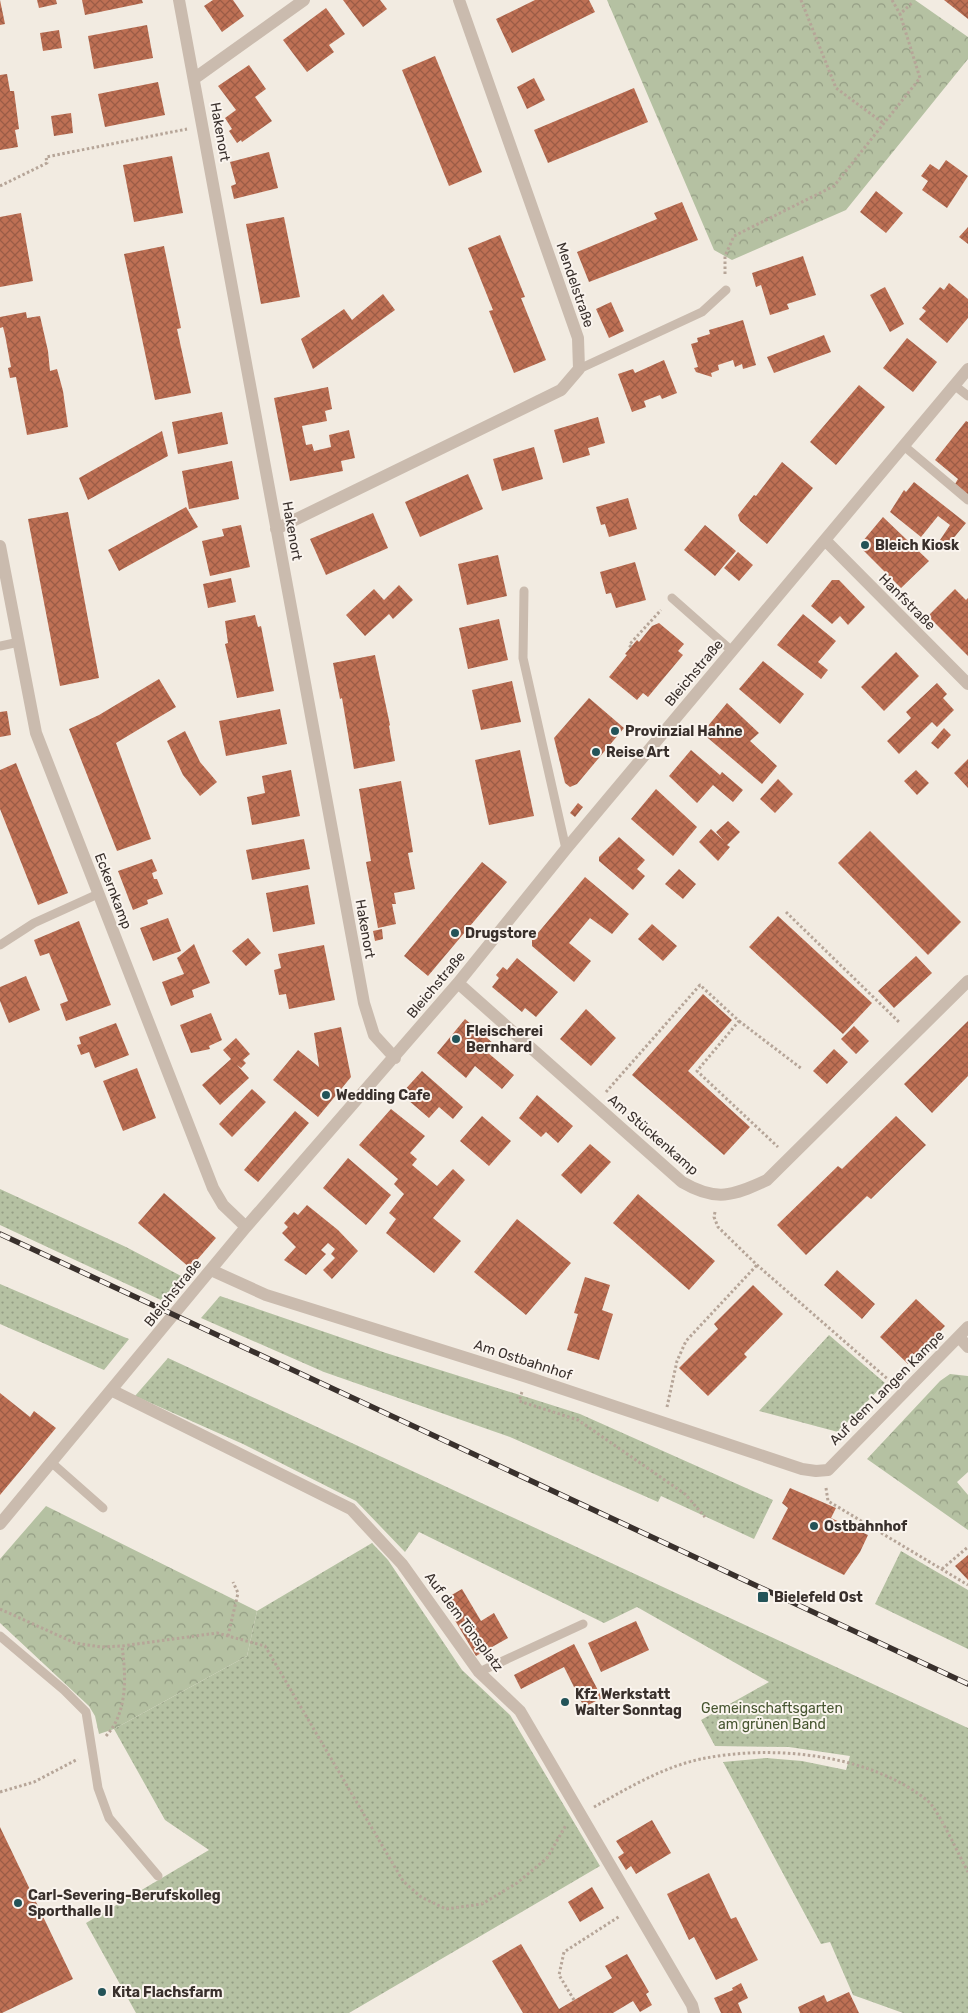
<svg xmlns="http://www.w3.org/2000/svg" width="968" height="2013" font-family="Rubik,sans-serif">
<defs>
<pattern id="grass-dots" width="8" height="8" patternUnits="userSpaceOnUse" patternTransform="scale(1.25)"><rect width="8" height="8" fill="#b5c1a2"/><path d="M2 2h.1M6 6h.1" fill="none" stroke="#949d84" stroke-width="1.8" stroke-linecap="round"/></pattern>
<pattern id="park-crowns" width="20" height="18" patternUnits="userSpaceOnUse" patternTransform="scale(1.25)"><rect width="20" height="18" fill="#b5c1a2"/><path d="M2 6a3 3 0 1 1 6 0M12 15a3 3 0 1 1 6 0" fill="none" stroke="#949d84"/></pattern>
<pattern id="building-cross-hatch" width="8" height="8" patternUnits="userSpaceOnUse" patternTransform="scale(1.25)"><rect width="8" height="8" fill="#be7054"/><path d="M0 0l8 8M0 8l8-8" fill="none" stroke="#9b5c46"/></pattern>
</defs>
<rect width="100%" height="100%" fill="#f2ebe1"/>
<path fill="url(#grass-dots)" d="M0 1189 126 1247 183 1277 161 1300 0 1225Z
M0 1284 124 1337 129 1339 104 1370 0 1324Z
M220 1296 386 1353 580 1414 773 1500 754 1539 661 1496 658 1502 510 1437 324 1372 201 1318Z
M829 1335 885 1383 838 1432 759 1411Z
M168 1358 968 1728V2013H903L853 1995 830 1942 821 1944 723 1762 766 1758 802 1761 846 1770 850 1756 789 1747 715 1746 701 1720 769 1682 637 1607 604 1623 419 1532 405 1552 356 1501 243 1444 135 1396Z
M372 1543 388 1560 462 1670 510 1715 600 1866 349 2013H136L86 1923 209 1850 165 1820 114 1729 247 1656 257 1611Z
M901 1551 968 1590V1649L875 1604Z"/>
<path fill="url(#park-crowns)" d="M607 0H915L968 37V59L846 210 732 260 714 250Z
M950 1374 968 1376V1472L957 1482 968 1495V1530L867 1459 940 1381Z
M46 1506 257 1611 247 1656 114 1729 99 1734 95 1716 89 1706 0 1623V1559Z"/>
<path fill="url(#building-cross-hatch)" d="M0 0 5 24 0 25Z
M37 0H56L57 4 39 8Z
M82 0H142L143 3 85 15Z
M213 0H233L244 16 222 32 204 6Z
M343 0H380L387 9 363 27Z
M535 0H589L595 12 512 53 496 19Z
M944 0H968V19Z
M326 8 345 34 329 45 334 52 307 72 283 40Z
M147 25 153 58 94 69 88 36Z
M59 30 62 48 43 51 40 33Z
M435 56 482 172 449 186 402 70Z
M249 65 266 89 255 97 272 121 242 142 241 140 237 143 229 131 232 129 225 118 236 110 218 86Z
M7 74 10 91H14L19 129 15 130 18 147 0 150V75Z
M534 78 545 100 527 109 517 87Z
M158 82 165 115 105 127 98 94Z
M634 88 648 122 548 163 534 130Z
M71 113 73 133 54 136 51 116Z
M269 152 278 188 234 199 231 186 236 184 230 162Z
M172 156 183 213 134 222 123 165Z
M946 160 968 176 947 208 922 190 928 181 921 176 930 164 939 170Z
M876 191 903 213 886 233 860 212Z
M682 202 698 240 589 282 577 252 657 219 654 213Z
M21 213 33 281 0 287V217Z
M284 217 300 297 261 304 246 224Z
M968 227V244L959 237Z
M500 235 525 297 521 298 546 360 514 373 489 311 493 310 468 248Z
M164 246 181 328 177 329 191 393 155 400 124 254Z
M803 256 816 295 787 304 789 309 770 315 761 285 756 287 752 273Z
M949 283 968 299V318L947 343 919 319 926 311 922 308 940 287 944 290Z
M885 287 904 324 890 332 870 295Z
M383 294 395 310 313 369 301 339 344 309 352 320Z
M611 302 624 331 609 338 596 309Z
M26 312 27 318 40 316 48 351 50 371 57 369 63 391 68 427 27 435 16 377 10 378 8 368 11 367 5 335 3 327 0 328V317Z
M743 320 756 365 743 369 742 364 735 367 733 360 718 365 719 370 711 373 712 377 696 372 694 368 698 367 691 344 698 342 697 338 710 334 709 330Z
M824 335 831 352 774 373 767 357Z
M907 338 937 362 913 392 883 368Z
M664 360 677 393 662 399 660 395 644 401 646 407 632 412 618 374 633 369 635 373Z
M859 385 885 407 836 465 810 442Z
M328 387 332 409 325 411 327 421 302 426 306 445 312 444 314 451 331 447 329 435 349 430 355 458 341 461 343 471 290 481 274 398Z
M222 412 228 444 178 454 172 422Z
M598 417 605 443 588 448 590 455 563 463 554 430Z
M966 421 968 422V495L955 484 958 479 935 460Z
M162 431 168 456 88 500 79 478Z
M534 447 543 479 502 491 493 459Z
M232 461 239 499 189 509 182 471Z
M782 462 813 488 767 544 740 521 738 515 754 495 756 496Z
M468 474 483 509 420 537 405 502Z
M914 482 966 523 947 546 940 540 950 525 938 516 921 537 890 512 904 490 906 492Z
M628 498 637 529 609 537 605 524 601 525 596 507Z
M186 507 198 527 119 571 108 550Z
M68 512 99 678 60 686 28 519Z
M373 513 388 548 326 575 310 539Z
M883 517 929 561 901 588 863 550 862 542Z
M241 525 250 567 210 576 202 541 224 536 222 529Z
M705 525 736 551 715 576 684 550Z
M738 552 753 565 739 581 724 568Z
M498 555 507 596 467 605 458 564Z
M635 562 646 600 616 608 611 593 606 594 600 572Z
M231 578 236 602 208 608 203 584Z
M832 580H839L865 607 848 625 840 616 832 624 811 606Z
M399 585 413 600 393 619 389 614 365 636 346 615 374 589 384 600Z
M955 589 966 600 968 598V656L928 616Z
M803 614 836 641 818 662 828 670 821 679 777 645Z
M255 615 258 627 261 626 274 691 237 698 225 644 228 643 225 621Z
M499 619 508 660 468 669 459 628Z
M659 623 684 644 678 651 683 655 648 697 643 693 637 700 609 677 627 655 625 654 637 640 639 642 652 626Z
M896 652 919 676 884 711 861 687Z
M375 655 390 725 389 726 395 761 354 769 342 698 340 699 333 663Z
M763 661 804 694 780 724 739 689Z
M159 679 176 707 116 743 151 839 117 851 69 729 99 715Z
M512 681 521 722 481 730 472 690Z
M937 683 947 694 943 698 954 710 937 727 932 722 899 754 887 741 911 718 906 712Z
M589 698 624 728 577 784 570 787 565 783 554 738Z
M727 703 759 733 750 741 777 766 762 784 702 733Z
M280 709 287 744 226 756 219 721Z
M7 711 11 735 0 737V712Z
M944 728 951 735 938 749 931 743Z
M185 731 200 762 217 782 200 796 183 775 167 741Z
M520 750 534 816 489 825 475 760Z
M691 750 720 775 722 772 743 790 733 802 713 785 697 803 669 776Z
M968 759V788L954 773Z
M16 763 68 893 38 905 0 809V770Z
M291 770 300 816 252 825 247 797 265 793 262 776Z
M916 770 929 783 917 795 904 781Z
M778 779 793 794 775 813 760 799Z
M401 781 413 852 408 853 415 889 394 893 396 904H392L396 924 378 928 366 862 371 861 359 789Z
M656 789 697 827 673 856 631 819Z
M578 803 583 807 575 817 570 813Z
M728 821 740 832 727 845 730 847 718 861 699 842 711 829 724 841 716 832Z
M870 831 961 922 928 955 838 863Z
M619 837 645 860 637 869 645 876 633 890 599 861V857Z
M304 839 310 869 252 880 246 850Z
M152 859 157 871 152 873 154 879H157L163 894 147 900 148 904 133 910 118 871Z
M482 862 507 882 428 976 404 956Z
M679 869 696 884 683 899 665 884Z
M585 877 629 914 612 934 590 918 569 943 591 961 574 982 532 946V940Z
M308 885 315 924 273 932 266 893Z
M778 916 872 1003 843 1034 749 947Z
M168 918 181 951 153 961 140 928Z
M79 921 111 1005 66 1021 60 1004 68 1001 49 953 40 956 34 940Z
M652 924 677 946 663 961 638 939Z
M382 929 383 939 375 941 373 931Z
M248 938 261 953 246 966 232 951Z
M194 944 210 983 192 990 194 997 171 1006 162 982 184 974 177 958Z
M324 945 335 1000 289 1009 286 994 279 995 274 970 281 968 278 954Z
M916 956 932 973 894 1008 878 991Z
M517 958 558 992 536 1017 525 1008 522 1012 492 987 499 978 496 975 503 967 507 970Z
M26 976 40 1010 9 1023 0 1001V987Z
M703 994 732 1020 688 1071 750 1127 724 1155 632 1075Z
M586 1009 616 1038 591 1066 560 1039Z
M211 1013 222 1040 209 1046 210 1049 191 1053 180 1025Z
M465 1019 494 1044 487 1052 514 1075 502 1089 475 1066 466 1078 437 1053Z
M968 1021V1076L932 1113 904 1084Z
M116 1023 129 1055 95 1068 89 1052 81 1055 77 1045 81 1044 79 1037Z
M854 1026 869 1041 856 1054 841 1039Z
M341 1027 351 1077 318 1117 273 1080 298 1050 319 1067 314 1033Z
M236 1038 250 1054 243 1060 246 1063 241 1068 237 1065 249 1078 220 1105 202 1085 231 1059 223 1050Z
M834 1049 848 1062 827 1084 813 1071Z
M137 1068 156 1118 123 1131 103 1081Z
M422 1071 463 1107 453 1119 439 1107 429 1118 401 1094Z
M252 1089 266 1102 232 1137 219 1124Z
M537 1095 573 1126 558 1143 546 1132 541 1137 519 1118Z
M391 1109 425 1136 410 1153 417 1159 412 1165 437 1186 453 1169 465 1180 433 1218 461 1241 434 1273 386 1233 396 1219 389 1213 404 1194 394 1184 398 1179 359 1145Z
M295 1111 309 1123 258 1182 244 1170Z
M482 1116 511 1141 489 1166 460 1141Z
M896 1116 926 1145 871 1199 867 1196 806 1255 777 1225 838 1166 842 1169Z
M590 1144 611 1162 581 1194 561 1175Z
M348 1158 391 1195 366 1225 323 1188Z
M164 1193 216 1238 190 1268 138 1223Z
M638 1194 715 1261 689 1290 613 1223Z
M307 1205 338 1230 358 1251 332 1279 323 1270 335 1258 331 1254 335 1249 328 1243 321 1250 326 1254 306 1275 284 1260 296 1247 282 1233 288 1227 284 1223 294 1212 298 1215Z
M517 1219 571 1263 526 1315 474 1272Z
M837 1270 875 1304 862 1319 824 1285Z
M585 1277 610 1285 602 1310 613 1314 599 1360 567 1350 578 1314 574 1313Z
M753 1285 783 1314 744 1354 747 1357 708 1396 679 1368 718 1329 714 1324Z
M916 1299 945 1326 908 1364 880 1337Z
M0 1393 30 1417 34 1411 56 1428 0 1495Z
M790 1488 836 1508 831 1518 868 1535 860 1552 844 1575 772 1539 788 1508 782 1503Z
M968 1555V1580L955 1566Z
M462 1589 481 1621 494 1613 508 1638 476 1656 443 1600Z
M636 1621 649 1650 601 1672 588 1643Z
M574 1644 602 1698 584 1707 564 1667 521 1689 514 1675Z
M652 1820 671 1853 636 1874 631 1866 626 1870 618 1857 624 1853 616 1841Z
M0 1827 73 1979 2 2013H0Z
M709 1873 731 1919 736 1917 758 1960 716 1980 694 1937 689 1940 667 1894Z
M592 1887 604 1908 580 1922 568 1902Z
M521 1944 559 2009 612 1978 605 1966 627 1954 649 1992 646 1994 652 2005 640 2012 633 2001 613 2013H523L492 1961Z
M741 1983 748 1998 738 2003 742 2013H721L714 1998 733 1990 732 1988Z
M849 1992 859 2013H800L798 2007 824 1995 827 2002Z"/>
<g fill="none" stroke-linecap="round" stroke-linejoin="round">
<path stroke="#b6a598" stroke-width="3" stroke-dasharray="2.5 2.5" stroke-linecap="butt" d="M801 0 836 88 883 123
M892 0 900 14
M0 186 47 163 46 157 187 129
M725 274V256L734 236 834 186 920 78 900 14 913 2
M631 647 629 645 661 610
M786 912 900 1023
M739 1021 802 1069
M606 1092 700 985 739 1021 697 1071 778 1147
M715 1212 714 1217 718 1227 757 1265 891 1382
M522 1392 519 1401 578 1420 685 1494 705 1517
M667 1407 677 1361 686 1341 757 1265
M826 1488 828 1501 968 1585
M942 1569 968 1547
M0 1609 75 1643 101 1647 122 1646 217 1633 265 1646 403 1881 421 1897 446 1909 482 1904 517 1883 547 1858 566 1825
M228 1636 238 1593 233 1582
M106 1736C128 1712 126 1676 122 1646
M0 1792 34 1782 78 1759
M594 1807C628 1788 663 1767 701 1759 772 1744 872 1754 929 1802 938 1810 961 1859 968 1872
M574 2000 559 1975 564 1952 620 1916"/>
<path stroke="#cabbae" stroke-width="9" d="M579 369 702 312 726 290
M954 385 968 396
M904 446 968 500
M524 591 523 658 566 849
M672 598 732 651
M0 646 19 642
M0 945 34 923 98 894
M52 1463 103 1508
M0 1636 64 1690 86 1712 98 1788 109 1818 158 1876
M479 1672 583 1624"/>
<path stroke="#cabbae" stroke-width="12" d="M179 0 364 1003 374 1035 395 1058
M195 78 304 0
M276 529 561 390 579 369 578 338 459 0
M825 540 968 684
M0 546 36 733 213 1188 223 1205 246 1227
M458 983 682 1182C716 1202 733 1196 767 1180L968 981
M211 1270 266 1295 527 1377 802 1469 816 1471 828 1470 968 1327
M959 1337 968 1347
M113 1391 351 1509 402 1564 479 1672 520 1711 692 2005 694 2013
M0 1524 246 1227 458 983 566 849 968 369"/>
<g stroke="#39302c" stroke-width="5.5">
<path id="rail" d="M0 1234 968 1684"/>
</g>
<use href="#rail" stroke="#faf4ee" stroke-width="4" stroke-dasharray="11" stroke-linecap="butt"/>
</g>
<g fill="#235358" stroke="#faf4ee" stroke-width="2">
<circle cx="865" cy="545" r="5"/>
<circle cx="615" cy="731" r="5"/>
<circle cx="596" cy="752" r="5"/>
<circle cx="455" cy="933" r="5"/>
<circle cx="456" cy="1039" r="5"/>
<circle cx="326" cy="1095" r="5"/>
<circle cx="814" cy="1526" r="5"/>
<rect x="757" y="1591" width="12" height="12" rx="2.5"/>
<circle cx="565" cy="1702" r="5"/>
<circle cx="18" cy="1903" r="5"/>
<circle cx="102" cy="1992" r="5"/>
</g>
<g text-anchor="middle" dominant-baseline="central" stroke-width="4" stroke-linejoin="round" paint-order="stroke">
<g font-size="14" fill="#39302c" stroke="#faf4ee">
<text transform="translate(220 132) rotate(80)">Hakenort</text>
<text transform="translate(575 285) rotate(71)">Mendelstraße</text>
<text transform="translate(292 531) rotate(80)">Hakenort</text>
<text transform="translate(907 602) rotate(45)">Hanfstraße</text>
<text transform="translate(694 673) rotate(-50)">Bleichstraße</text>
<text transform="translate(113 891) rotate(69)">Eckernkamp</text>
<text transform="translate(365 929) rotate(80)">Hakenort</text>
<text transform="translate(436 985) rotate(-50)">Bleichstraße</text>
<text transform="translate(653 1135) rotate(41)">Am Stückenkamp</text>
<text transform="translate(173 1293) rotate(-51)">Bleichstraße</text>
<text transform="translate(523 1360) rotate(18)">Am Ostbahnhof</text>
<text transform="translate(887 1388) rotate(-45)">Auf dem Langen Kampe</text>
<text transform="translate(464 1622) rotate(53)">Auf dem Tönsplatz</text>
</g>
<g font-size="14" font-weight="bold" fill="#39302c" stroke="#faf4ee" text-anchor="start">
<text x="875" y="545">Bleich Kiosk</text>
<text x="625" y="731">Provinzial Hahne</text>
<text x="606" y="752">Reise Art</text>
<text x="465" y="933">Drugstore</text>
<text x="466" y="1031">Fleischerei<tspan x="466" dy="16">Bernhard</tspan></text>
<text x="336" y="1095">Wedding Cafe</text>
<text x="824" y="1526">Ostbahnhof</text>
<text x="774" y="1597">Bielefeld Ost</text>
<text x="575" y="1694">Kfz Werkstatt<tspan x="575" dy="16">Walter Sonntag</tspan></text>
<text x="28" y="1895">Carl-Severing-Berufskolleg<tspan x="28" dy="16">Sporthalle II</tspan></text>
<text x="112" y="1992">Kita Flachsfarm</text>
</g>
<g font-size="14" fill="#475631" stroke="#faf4ee">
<text x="772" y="1708">Gemeinschaftsgarten<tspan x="772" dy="16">am grünen Band</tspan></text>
</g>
</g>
</svg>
